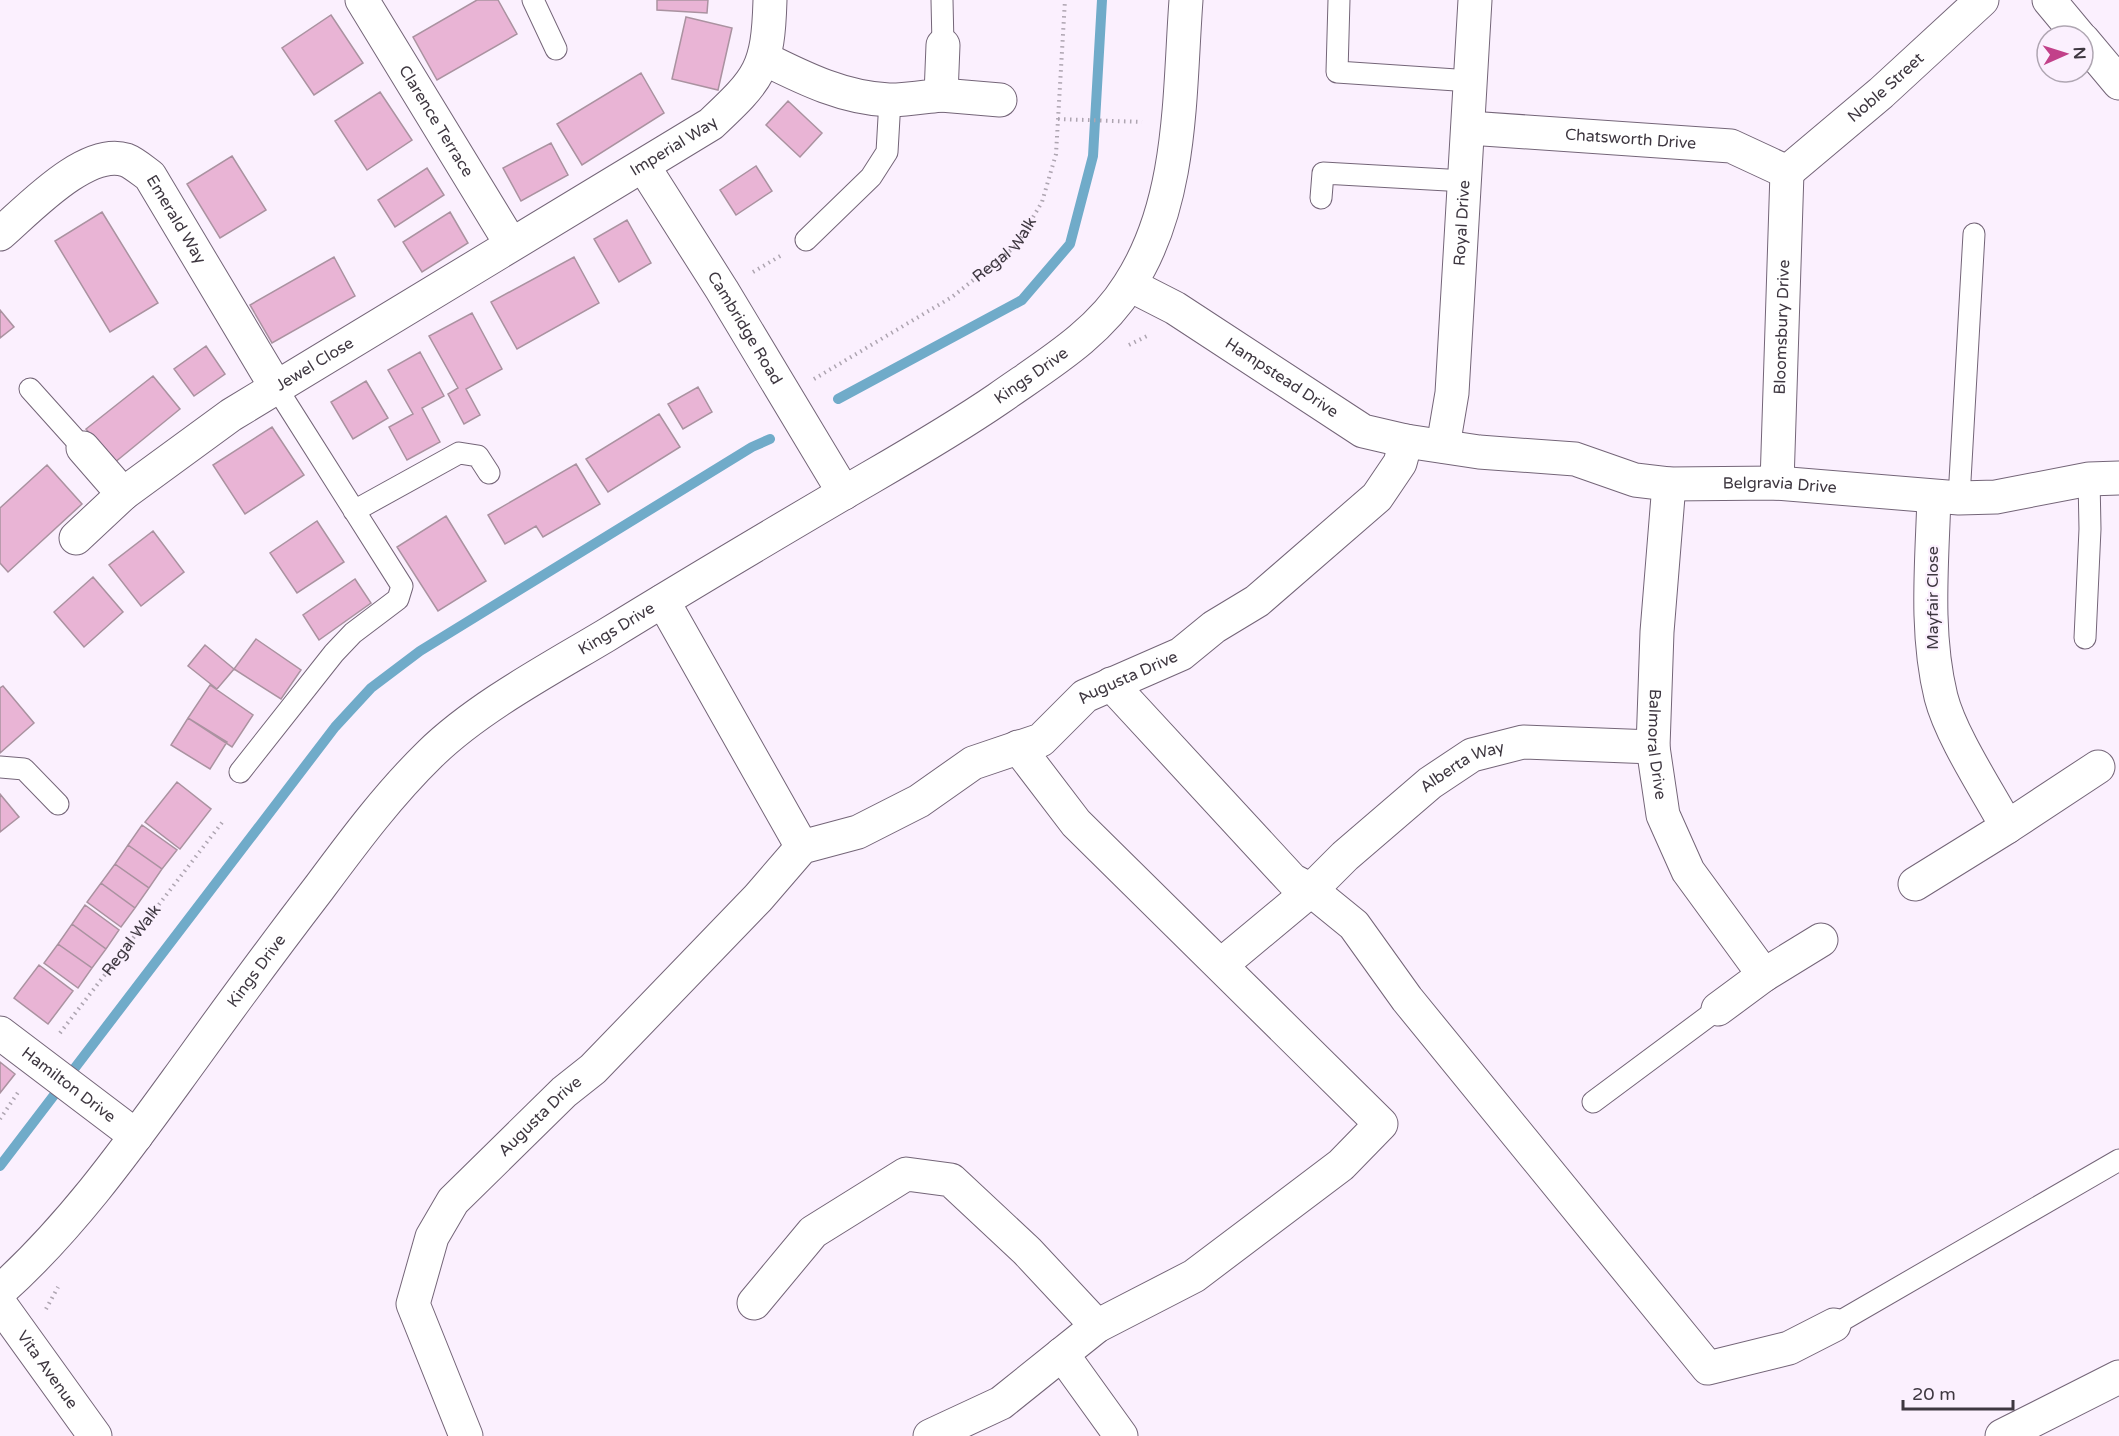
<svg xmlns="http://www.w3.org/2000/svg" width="2119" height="1436" font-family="'Varela Round',sans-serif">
<rect width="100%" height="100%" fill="#fbf0fe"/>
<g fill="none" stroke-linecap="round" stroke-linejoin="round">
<path stroke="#70abc9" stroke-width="10" d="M838 399 1022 300 1070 244 1093 156 1102 0
M0 1166 335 727 371 688 420 651 752 447 770 439"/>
</g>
<path fill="#e9b4d5" stroke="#aa92a0" stroke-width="1.5" d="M477 0H498L517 34 437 80 413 37Z
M657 0H708L707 13 657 10Z
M331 15 363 63 314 95 282 48Z
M686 17 732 28 718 90 672 79Z
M641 73 664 113 582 165 557 124Z
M380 92 412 140 367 170 335 121Z
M788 101 822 133 800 157 766 125Z
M551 143 568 175 521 201 503 168Z
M232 156 266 210 220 238 187 184Z
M756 166 772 191 736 215 720 190Z
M427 168 444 195 395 227 378 200Z
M102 212 158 303 110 332 55 241Z
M450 212 468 243 422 272 403 242Z
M627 220 651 263 619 282 594 239Z
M334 257 355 296 272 343 250 305Z
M574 257 599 303 517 349 491 302Z
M0 310 14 327 0 338Z
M472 313 502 369 466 389 480 415 464 424 448 394 458 388 429 336Z
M206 346 225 374 194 396 174 369Z
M420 352 444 396 422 408 440 442 407 460 389 427 413 414 388 370Z
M153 376 180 409 114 463 86 429Z
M366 381 388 418 353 439 331 402Z
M698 387 712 412 683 429 668 404Z
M659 414 680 447 608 492 586 459Z
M272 427 304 475 245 514 213 465Z
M576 464 600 504 543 537 536 526 505 544 488 515Z
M47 465 82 504 8 572 0 563V508Z
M446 516 486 581 438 611 397 547Z
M317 521 344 562 297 593 270 553Z
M153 531 184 572 141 606 109 565Z
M93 577 123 612 84 647 54 612Z
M355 579 371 603 319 640 303 615Z
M256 639 301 670 281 699 234 669Z
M205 645 234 669 217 689 188 666Z
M210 685 253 715 232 747 188 718Z
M3 686 34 723 0 753V688Z
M188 718 227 742 210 769 171 745Z
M177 782 211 809 180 849 145 822Z
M0 794 19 817 0 832Z
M142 825 177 850 162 869 128 845Z
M128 845 162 869 149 888 115 864Z
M115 864 149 888 135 908 101 883Z
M101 883 135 908 121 927 87 902Z
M85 905 119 930 106 949 72 924Z
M72 924 106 949 92 968 58 944Z
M58 944 92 968 78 988 44 963Z
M39 965 73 991 48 1024 14 998Z
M0 1062 15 1074 0 1093Z"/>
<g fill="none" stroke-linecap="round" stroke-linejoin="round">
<g stroke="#746578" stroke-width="23">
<path id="lane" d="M533 0 556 49
M942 0 943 45
M1339 0 1337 72 1471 81
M1321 198 1323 173 1465 181
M806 240 871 177 887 152 890 100
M30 389 83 448
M1959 498 1974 234
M354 511 459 453 478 456 489 473
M2085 638 2090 529 2089 479
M0 767 24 769 58 804
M240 772 334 653 353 633 398 599 402 586 276 387
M1593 1102 1718 1009
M1834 1325 2119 1160"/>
</g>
<g stroke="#746578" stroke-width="35">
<g id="street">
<path id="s3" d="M362 0 511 244"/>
<path d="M2049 0 2079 36"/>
<path d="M2083 40 2119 83"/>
<path d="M765 59C805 79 844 98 889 100 906 100 924 97 941 95L943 45"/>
<path d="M941 95 1000 100"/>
<path id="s4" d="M1469 128 1731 146 1787 172"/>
<path id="s5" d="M644 167 722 290 844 493"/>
<path id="s6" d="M1787 172 1881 93 1982 0"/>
<path id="s7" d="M0 234C28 210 86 147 126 160 134 163 143 171 150 176L276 387"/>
<path id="s8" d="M1130 285 1175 308 1363 431 1406 441 1479 452 1575 459 1635 480 1669 484 1777 483 1959 498 1996 497 2089 479 2119 478"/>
<path id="s9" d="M1443 446 1452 393 1475 0"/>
<path d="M83 448 123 494"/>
<path id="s10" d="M1777 483 1787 172"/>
<path id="s11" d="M1669 484 1657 632 1653 747 1663 815 1688 871 1764 975 1718 1009"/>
<path id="s12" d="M76 538 123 494 231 415 711 124C760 78 768 69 770 0"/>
<path d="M663 601 802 847"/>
<path d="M1111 684 1292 880 1311 890 1354 925 1407 999 1708 1368 1789 1348 1834 1325"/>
<path d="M2007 827 2098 767"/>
<path d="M1915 884 2007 827C1987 790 1951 736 1941 697 1925 632 1932 563 1934 497"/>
<path id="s13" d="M1221 965 1311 890 1345 856 1430 783 1472 755 1523 742 1653 747"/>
<path d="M1764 975 1821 940"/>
<path id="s14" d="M0 1033 136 1136"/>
<path id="s15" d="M0 1291C75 1224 134 1139 193 1058 234 1001 276 944 319 888 354 841 388 795 430 754 477 708 548 670 605 636 683 588 762 541 842 494 895 463 947 434 998 399 1046 365 1097 336 1129 285 1183 202 1179 95 1186 0"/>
<path d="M754 1303 813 1232 906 1174 951 1180 1027 1251 1097 1326"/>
<path id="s16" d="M0 1304 95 1436"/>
<path d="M1062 1354 1121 1436"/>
<path id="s17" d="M466 1436 413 1304 432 1237 453 1201 564 1092 593 1069 758 898 802 847 858 832 919 801 973 763 1041 740 1085 696 1181 654 1214 627 1257 601 1377 497 1400 463 1406 441"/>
<path d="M930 1436 1001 1403 1097 1326 1194 1276 1341 1165 1381 1124 1076 823 1018 747"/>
</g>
</g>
<g stroke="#746578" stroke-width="35">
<path id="highway" d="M2002 1436 2119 1377"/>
</g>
<g stroke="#aea5b1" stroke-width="4" stroke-dasharray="1.5 4.5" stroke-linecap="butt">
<path d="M1058 119 1142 122"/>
<path d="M753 272 782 255"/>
<path d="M1129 345 1149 335"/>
<path id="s1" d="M814 379 952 297 1016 246 1042 202 1056 154 1065 0"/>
<path id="s2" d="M60 1033 224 820"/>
<path d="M0 1119 19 1091"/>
<path d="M46 1309 58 1287"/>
</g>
<use href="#lane" stroke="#fff" stroke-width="21"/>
<use href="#street" stroke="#fff" stroke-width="33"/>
<use href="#highway" stroke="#fff" stroke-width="33"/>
</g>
<g text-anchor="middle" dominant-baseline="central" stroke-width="4.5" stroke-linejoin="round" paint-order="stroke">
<g font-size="16" fill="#3e3740" stroke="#fbf0fe">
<text stroke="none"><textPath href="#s6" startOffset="130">Noble Street</textPath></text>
<text stroke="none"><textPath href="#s3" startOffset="142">Clarence Terrace</textPath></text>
<text stroke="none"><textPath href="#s4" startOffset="162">Chatsworth Drive</textPath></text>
<text stroke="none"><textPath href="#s12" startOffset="716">Imperial Way</textPath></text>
<text stroke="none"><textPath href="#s7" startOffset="231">Emerald Way</textPath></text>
<text stroke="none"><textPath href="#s9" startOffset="224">Royal Drive</textPath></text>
<text stroke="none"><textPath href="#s1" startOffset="232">Regal Walk</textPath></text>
<text stroke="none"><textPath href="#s10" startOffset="156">Bloomsbury Drive</textPath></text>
<text stroke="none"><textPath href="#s5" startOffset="190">Cambridge Road</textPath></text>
<text stroke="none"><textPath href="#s12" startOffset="296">Jewel Close</textPath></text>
<text stroke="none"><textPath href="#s15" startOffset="1400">Kings Drive</textPath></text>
<text stroke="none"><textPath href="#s8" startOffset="178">Hampstead Drive</textPath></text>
<text stroke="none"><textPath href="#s8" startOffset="698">Belgravia Drive</textPath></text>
<text transform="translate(1933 598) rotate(-90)">Mayfair Close</text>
<text stroke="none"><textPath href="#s15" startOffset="914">Kings Drive</textPath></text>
<text stroke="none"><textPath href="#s17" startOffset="1124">Augusta Drive</textPath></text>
<text stroke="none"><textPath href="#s11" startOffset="261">Balmoral Drive</textPath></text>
<text stroke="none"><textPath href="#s13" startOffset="314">Alberta Way</textPath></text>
<text stroke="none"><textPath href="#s2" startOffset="117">Regal Walk</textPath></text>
<text stroke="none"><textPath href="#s15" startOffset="411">Kings Drive</textPath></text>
<text stroke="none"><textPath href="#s14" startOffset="86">Hamilton Drive</textPath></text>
<text stroke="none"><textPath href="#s17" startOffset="375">Augusta Drive</textPath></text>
<text stroke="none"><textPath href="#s16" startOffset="81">Vita Avenue</textPath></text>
</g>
</g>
<g transform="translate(2065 54) rotate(87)"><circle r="28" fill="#fbf0fe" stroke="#afa6b2" stroke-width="1.5"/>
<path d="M0-4.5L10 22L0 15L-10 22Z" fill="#c2418a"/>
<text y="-9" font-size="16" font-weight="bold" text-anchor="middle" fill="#3e3740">N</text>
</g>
<path d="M1903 1400v9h110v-9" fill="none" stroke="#3e3740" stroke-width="3"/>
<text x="1912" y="1400" font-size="18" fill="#3e3740" stroke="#fbf0fe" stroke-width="4.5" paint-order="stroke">20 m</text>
</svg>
